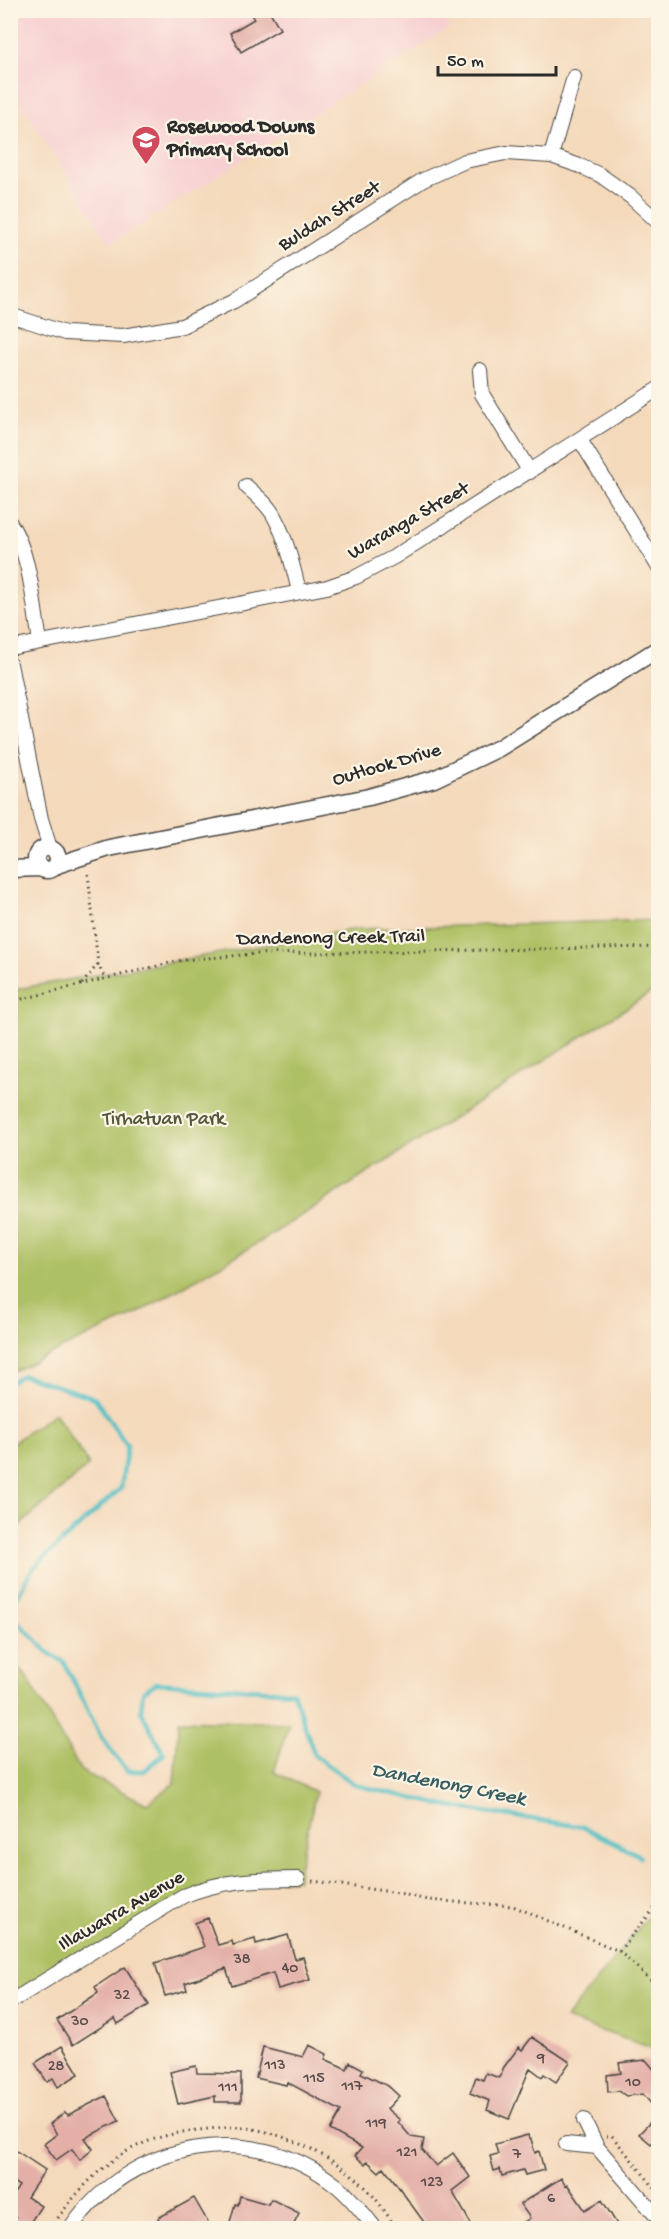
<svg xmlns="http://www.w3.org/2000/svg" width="669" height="2239" font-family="'Gochi Hand',sans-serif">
<rect width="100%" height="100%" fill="#fcf5e5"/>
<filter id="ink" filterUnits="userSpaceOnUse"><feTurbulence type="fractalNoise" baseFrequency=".0167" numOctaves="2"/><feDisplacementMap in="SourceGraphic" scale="12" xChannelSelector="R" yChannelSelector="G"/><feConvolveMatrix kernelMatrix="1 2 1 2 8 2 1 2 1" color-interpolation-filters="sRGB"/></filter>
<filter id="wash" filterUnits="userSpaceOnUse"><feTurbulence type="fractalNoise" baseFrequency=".008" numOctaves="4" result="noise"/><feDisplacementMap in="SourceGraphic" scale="24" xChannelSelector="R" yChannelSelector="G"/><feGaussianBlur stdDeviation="1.35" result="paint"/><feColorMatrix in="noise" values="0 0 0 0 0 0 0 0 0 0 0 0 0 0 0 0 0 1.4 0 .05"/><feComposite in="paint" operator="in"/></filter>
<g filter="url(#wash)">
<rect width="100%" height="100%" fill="#f4d9bb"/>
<path fill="#f7cfd1" d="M437 10 449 28 110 244 11 88V11Z"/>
<path fill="#adc063" stroke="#6c7647" stroke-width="1.5" d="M658 920V988L258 1243 138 1313 14 1371 10 1362 11 990 356 929Z
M55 1413 89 1465 11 1533V1444Z
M11 1659 26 1676 81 1771 147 1804 174 1783 179 1720 289 1723 274 1772 316 1792 299 1868 298 1879 213 1885 11 2002Z
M658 1904V2050L565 2019 656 1907Z"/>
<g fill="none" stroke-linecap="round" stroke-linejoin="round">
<path stroke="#4ebdc3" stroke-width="4.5" d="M10 1383 22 1375 95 1398 127 1446 121 1488 33 1568 10 1609
M10 1614 49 1653 64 1662 101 1737 127 1771H144L164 1754 141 1711 143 1692 156 1683 293 1692 315 1756 356 1785 446 1806 583 1827 640 1856"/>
</g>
<g id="blocks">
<path fill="#e3afa7" d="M248 10H269L280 29 241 52 230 33 254 19Z
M208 1918 218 1945 232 1941 233 1945 255 1939 256 1944 288 1935 295 1959 303 1957 310 1980 278 1989 273 1973 232 1986 226 1968 185 1983 187 1990 165 1996 155 1963 204 1947 195 1923Z
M125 1967 149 2005 118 2024 115 2018 73 2045 57 2020 98 1993 95 1987Z
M532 2037 570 2062 556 2082 544 2074 542 2077 530 2068 509 2119 487 2110 490 2101 470 2093 476 2077 483 2080 486 2073 499 2078 504 2067 519 2047 522 2050Z
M309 2045 327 2054 325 2059 347 2069 350 2062 363 2069 361 2073 388 2086 399 2096 387 2109 400 2120 398 2122 411 2137 424 2139 422 2150 436 2166 453 2153 470 2177 452 2191 474 2229H429L384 2167 379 2172 367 2161 365 2164 355 2156 362 2148 330 2130 341 2111 287 2082 286 2085 256 2078 263 2047 303 2057Z
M62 2046 79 2074 58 2087 53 2078 47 2082 35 2063Z
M646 2060 658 2074V2112L643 2094 626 2096 619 2091 608 2092 607 2075 621 2073 619 2063Z
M196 2066 197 2073 241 2074V2102H215V2096L178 2104 170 2072Z
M106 2096 119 2121 85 2138 93 2149 80 2160 72 2149 56 2160 44 2144 57 2134 50 2124 65 2112 68 2115Z
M658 2114V2136L651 2144 639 2134Z
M528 2135 529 2139H531L535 2153 539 2151 544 2170 525 2175 523 2170 502 2176 500 2169 494 2171 490 2156 498 2154 495 2144Z
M15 2150 45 2170 27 2197 41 2206 26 2229H10L16 2218 10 2214V2200L19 2186 10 2180V2157Z
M561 2178 565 2185 567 2184 585 2210 602 2200 620 2229H514L530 2218 520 2204Z
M240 2196 268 2204 271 2199 299 2213 291 2229H228L235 2204 238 2205Z
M194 2198 209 2224 202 2229H164L158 2218Z"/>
</g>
</g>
<g filter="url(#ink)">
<use href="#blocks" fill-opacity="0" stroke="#494541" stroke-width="1.5"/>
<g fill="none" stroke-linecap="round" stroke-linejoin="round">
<g stroke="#494541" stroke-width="16">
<path id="minor" d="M551 156 574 77
M10 315 65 333 123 336 182 326 234 301 423 180 465 161 506 153 551 156 580 166 600 175 631 197 658 222
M480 370 482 394 530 472
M580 440 658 566
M246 486C256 495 269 505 275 518 287 540 293 567 299 591
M10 523C31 555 33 604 40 641
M10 648 327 587 356 577 394 557 658 389
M10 664 41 819 50 848
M10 2002 183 1896C221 1880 258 1879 298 1879
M584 2120 597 2147 658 2218
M566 2144 597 2147
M71 2228C130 2141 252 2118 336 2185 351 2197 363 2213 375 2228"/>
</g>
<g stroke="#494541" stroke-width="19">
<path id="tertiary" d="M36 859a11 11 0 1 1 22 0a11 11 0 1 1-22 0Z
M57 865 109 848 369 797 434 779 499 748 658 649
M10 869 41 868"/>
</g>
<path stroke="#494541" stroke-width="3" stroke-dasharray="1.5 4.5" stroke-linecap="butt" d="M88 874 98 964 105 979
M82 984 98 964
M10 1002 182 960 254 954 658 947
M312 1881 399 1893 427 1900 513 1906 619 1951 658 1987
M619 1951 658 1904
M606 2136H612L658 2192
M51 2228C69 2201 90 2177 116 2158 141 2141 169 2133 198 2130 210 2129 223 2127 235 2127 276 2128 334 2156 362 2184 376 2197 386 2213 396 2228"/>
<use href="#minor" stroke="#fff" stroke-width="14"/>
<use href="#tertiary" stroke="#fff" stroke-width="16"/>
</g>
</g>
<defs>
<g id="school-pin" transform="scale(1.5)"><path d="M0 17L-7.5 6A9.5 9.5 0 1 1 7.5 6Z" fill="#d1495b" stroke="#fcf5e5"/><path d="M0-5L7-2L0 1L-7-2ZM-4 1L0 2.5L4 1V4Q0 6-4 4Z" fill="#fff"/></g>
</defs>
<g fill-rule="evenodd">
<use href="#school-pin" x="146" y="140"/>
</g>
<g text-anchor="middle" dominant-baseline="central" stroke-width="4.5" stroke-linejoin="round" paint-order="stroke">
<g font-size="16" fill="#594c4a">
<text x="242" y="1960">38</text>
<text x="290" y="1969">40</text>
<text x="122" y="1996">32</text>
<text x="80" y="2022">30</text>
<text x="541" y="2059">9</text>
<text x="275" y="2066">113</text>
<text x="56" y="2067">28</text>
<text x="314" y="2079">115</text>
<text x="633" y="2083">10</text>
<text x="352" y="2087">117</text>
<text x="228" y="2088">111</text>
<text x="376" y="2124">119</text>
<text x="407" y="2153">121</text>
<text x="517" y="2155">7</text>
<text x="432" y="2183">123</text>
<text x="551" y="2199">6</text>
</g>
<g font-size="20" font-weight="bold" fill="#2b2b2b" stroke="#fcf5e5" text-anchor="start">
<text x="167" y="128">Rosewood Downs<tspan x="167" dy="23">Primary School</tspan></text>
</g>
<g font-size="20" fill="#2b2b2b" stroke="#fcf5e5">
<text transform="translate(330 217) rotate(-32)">Buldah Street</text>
<text transform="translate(409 522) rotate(-30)">Waranga Street</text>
<text transform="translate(387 766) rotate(-16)">Outlook Drive</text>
<text transform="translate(331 939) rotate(-1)">Dandenong Creek Trail</text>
<text transform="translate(122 1912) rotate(-30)">Illawarra Avenue</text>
</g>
<g font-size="20" fill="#52583c" stroke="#fcf5e5">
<text x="164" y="1120">Tirhatuan Park</text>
</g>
<g font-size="21" font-style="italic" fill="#375e60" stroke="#fcf5e5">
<text transform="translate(448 1786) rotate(11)">Dandenong Creek</text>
</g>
</g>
<rect width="669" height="2239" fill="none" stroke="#fcf5e5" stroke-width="36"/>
<path d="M438 66v9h118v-9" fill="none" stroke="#2b2b2b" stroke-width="3"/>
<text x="447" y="66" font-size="18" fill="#2b2b2b" stroke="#fcf5e5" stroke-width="4.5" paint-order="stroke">50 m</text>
</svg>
